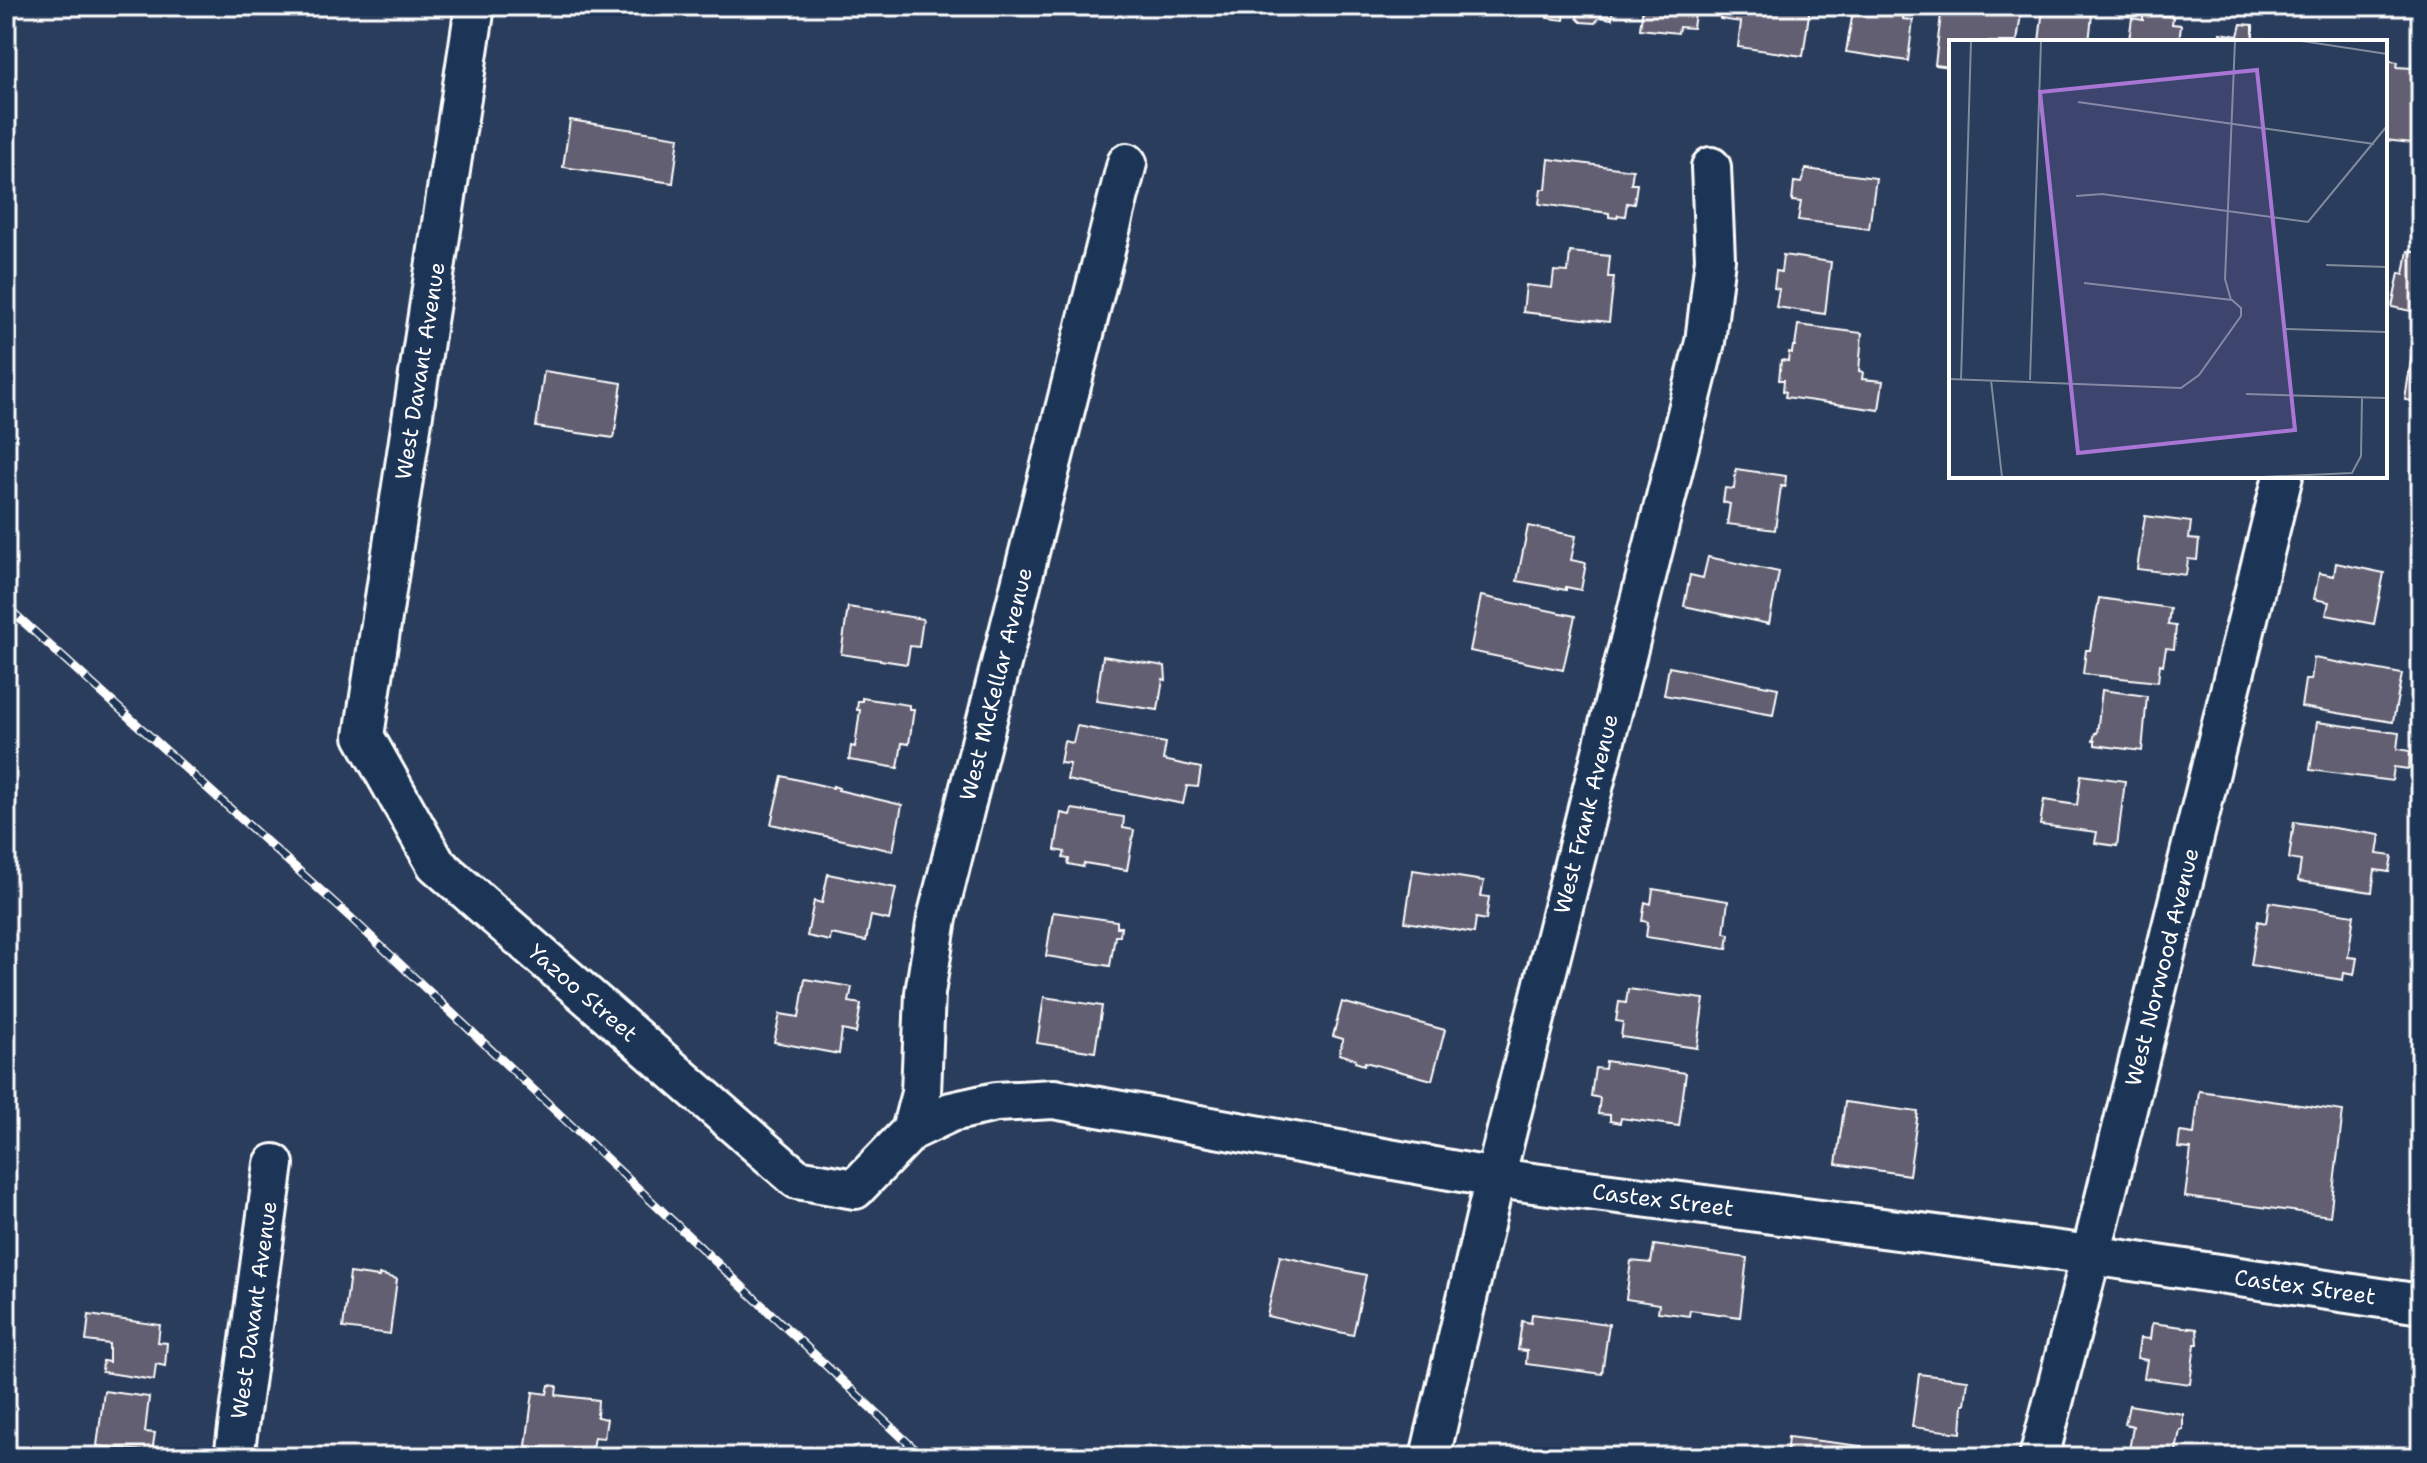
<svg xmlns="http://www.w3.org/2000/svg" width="2427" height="1463" font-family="'Shantell Sans',sans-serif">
<rect width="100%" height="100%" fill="#2b3d5c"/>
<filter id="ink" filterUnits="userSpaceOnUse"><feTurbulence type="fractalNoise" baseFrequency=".0125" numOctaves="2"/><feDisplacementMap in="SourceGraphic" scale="16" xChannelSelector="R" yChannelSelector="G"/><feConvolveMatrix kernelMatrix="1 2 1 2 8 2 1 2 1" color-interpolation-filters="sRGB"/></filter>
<g filter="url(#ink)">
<path fill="#645f72" stroke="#fff" stroke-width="2" d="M1486 6H1513L1512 14 1485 11Z
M1549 6H1613L1612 19 1600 17 1595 23 1581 22 1577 18 1578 14 1565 13 1564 20 1547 18Z
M1643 6H1696L1693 28 1679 27 1678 33 1640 29Z
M1722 6 1810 7 1803 56 1738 47 1741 22 1720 19Z
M1854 6H1904L1903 19 1913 20 1908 61 1846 52Z
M1942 6H2022L2017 42H1951V67L1935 65Z
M2062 6H2076L2075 13 2092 15 2089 42H2039L2043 8 2061 10Z
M2143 13 2173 17 2172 24 2181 25 2179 42H2115V38L2129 40 2132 18 2143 20Z
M2241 24 2253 25V38L2269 40V42H2219L2220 33 2238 36Z
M2413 57H2421V144L2385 140V60L2398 62 2397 67 2412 68Z
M570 120 679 137 673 183 563 167Z
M1549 159 1633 170 1631 184H1637L1634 204 1627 203 1625 216 1618 215 1617 218 1609 217V213L1539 204 1541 189H1546Z
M1806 169 1876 178 1869 229 1798 220 1801 202 1792 201 1794 182 1801 183Z
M2408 251 2421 253V313L2392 307 2399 273 2404 274Z
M1570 252 1610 256 1608 277H1614L1609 322 1523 312 1526 285 1552 288 1554 271 1568 272Z
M1783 255 1831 262 1825 314 1776 307 1779 289 1774 288 1776 271 1781 272Z
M1798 325 1862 333 1859 371 1863 372 1862 379 1883 381 1879 410 1785 397 1786 392 1783 391 1784 380H1779L1781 360 1788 361 1789 352 1792 353 1793 346H1795Z
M2412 353 2421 354V402L2405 400Z
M544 371 622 383 614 438 536 427Z
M1736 469 1786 476 1785 487 1781 486 1775 530 1727 524 1730 504 1723 502 1725 488 1734 489Z
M2145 516 2191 522 2189 539 2199 540 2197 560 2188 559 2186 575 2137 569Z
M1528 526 1576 536 1571 560 1586 563 1581 590 1566 587V590L1517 581Z
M1708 557 1779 572 1769 624 1684 606 1690 575 1703 578Z
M2336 563 2384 573 2374 624 2326 615 2329 602 2314 599 2319 573 2334 576Z
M1481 596 1575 616 1563 670 1470 651Z
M2099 598 2170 608 2168 625 2176 626 2174 649 2166 648 2163 665 2160 664 2158 682 2083 674 2086 650H2090Z
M848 607 923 619 919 647 910 646 907 664 841 654Z
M1103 656 1165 666 1166 680 1163 679 1158 710 1096 701Z
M2314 658 2402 674 2393 722 2301 707 2305 680H2311Z
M1669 667 1778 688 1773 715 1664 695Z
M2102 690 2147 696 2142 751 2095 745V741H2093L2095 733H2097Z
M862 698 909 705V709H914L909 744 902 743 898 768 849 760 851 746 855 747 860 710H857L858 701H862Z
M2317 722 2399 733 2397 749 2410 751 2409 769 2394 767 2392 781 2310 770Z
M1077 726 1166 743 1163 760 1201 768 1198 787 1187 786 1183 804 1067 780 1070 764 1060 763 1064 741 1073 743Z
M2081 775 2125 781 2117 846 2095 843 2097 832 2040 825 2044 800 2077 805Z
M782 776 833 788V786L839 788 838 790 902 805 893 851 771 824Z
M1072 809 1124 817 1123 828 1134 830 1127 870 1084 863 1083 867 1068 864 1069 859 1063 858 1065 852 1055 850 1061 813 1070 815Z
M2294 822 2380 835 2377 854 2392 856 2389 872 2375 870 2372 892 2298 881 2301 861 2289 859Z
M1413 870 1484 881 1481 896 1489 897 1486 920 1476 918 1474 933 1405 922Z
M828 874 896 888 889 920 871 916 866 941 831 934 830 941 807 936 814 901 822 903Z
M1653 889 1728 901 1724 933 1729 934 1727 949 1646 937 1648 922 1642 921 1645 902 1651 904Z
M2269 902 2354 915 2348 957 2357 958 2354 975 2344 973 2343 980 2251 965 2258 921 2266 923Z
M1053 912 1117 921V927H1121L1120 936H1115L1110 966 1046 956Z
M805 979 852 987 849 1002 861 1004 856 1033 842 1030 839 1054 774 1042 780 1014 799 1017Z
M1628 989 1704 999 1697 1048 1621 1037 1623 1022 1616 1021 1619 1002 1626 1003Z
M1044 997 1102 1006 1095 1052 1037 1043Z
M1342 1002 1445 1030 1432 1080 1365 1062 1364 1065 1355 1062 1356 1059 1339 1054 1343 1039 1333 1036Z
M1606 1061 1686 1073 1679 1126 1621 1118 1620 1123 1610 1121V1115L1598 1114 1600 1098 1591 1096 1595 1068 1605 1069Z
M2199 1091 2343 1111 2330 1216 2185 1197 2191 1149 2178 1148 2180 1132 2194 1134Z
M1845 1102 1918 1112 1909 1175 1836 1164Z
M1654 1245 1747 1258 1740 1317 1690 1310 1689 1316 1658 1312 1659 1304 1626 1299 1631 1261 1651 1263Z
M1280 1256 1366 1275 1353 1335 1267 1316Z
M350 1273 379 1277V1274L397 1279 390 1334 343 1328Z
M1532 1314 1609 1324 1602 1374 1526 1364 1527 1351 1518 1350 1522 1321 1531 1323Z
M89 1315 160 1325 158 1342 167 1343 165 1366 156 1364 154 1380 102 1372 103 1361 109 1362V1344L86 1341Z
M2152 1323 2197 1329 2198 1344H2195L2190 1384 2144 1378 2147 1360 2137 1358 2140 1338 2150 1339Z
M1919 1374 1968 1380 1965 1404H1963L1961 1433 1912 1427Z
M549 1385 557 1386 556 1395 598 1400 597 1417 607 1419 604 1438 594 1437 591 1454 526 1446 533 1392 547 1394Z
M104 1391 149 1397 145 1432 155 1433 152 1452 97 1446Z
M2129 1405 2183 1414V1430H2180L2175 1457H2128L2133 1426 2125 1424Z
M1788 1437 1861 1446 1859 1457H1786Z
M1238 1445 1297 1457H1236Z"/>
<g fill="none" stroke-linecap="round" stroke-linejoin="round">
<g stroke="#fff" stroke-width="44">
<path id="minor" d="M475 6 364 736 436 864 797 1179 855 1189 911 1131 921 1093 925 993 937 918 1127 163
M911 1131 951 1112 996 1102 1054 1099 1495 1178 2091 1255 2421 1304
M234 1457 274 1164
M1430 1457 1495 1178 1705 342 1715 259 1711 167
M2039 1457 2091 1255 2283 476"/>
</g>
<use href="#minor" stroke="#1d3557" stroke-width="38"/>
<g stroke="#fff" stroke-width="9">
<path id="rail" d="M6 606 350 917 923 1457"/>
</g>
<use href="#rail" stroke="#1d3557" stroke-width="6" stroke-dasharray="18" stroke-linecap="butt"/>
</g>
</g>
<g text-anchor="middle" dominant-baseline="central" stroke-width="8" stroke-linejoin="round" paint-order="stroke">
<g font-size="22" fill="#fff" stroke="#1d3557">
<text transform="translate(420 371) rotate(-81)">West Davant Avenue</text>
<text transform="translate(996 684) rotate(-76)">West McKellar Avenue</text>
<text transform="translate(1586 814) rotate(-76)">West Frank Avenue</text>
<text transform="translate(2162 967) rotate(-76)">West Norwood Avenue</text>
<text transform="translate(583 993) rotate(41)">Yazoo Street</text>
<text transform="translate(1663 1200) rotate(7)">Castex Street</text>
<text transform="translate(2305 1287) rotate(8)">Castex Street</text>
<text transform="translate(254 1310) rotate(-82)">West Davant Avenue</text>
</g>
</g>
<g transform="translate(1949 40)">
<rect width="438" height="438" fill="#2b3d5c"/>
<path fill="none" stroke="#808b9d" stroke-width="2" d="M353 1 438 14M129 62 425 104M127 156 153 154 359 182 438 86M377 225 438 227M282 260 276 239 286 1M335 289 438 292M0 339 232 348 250 335 292 276V268L283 260 135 243M12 340 22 1M42 340 53 437M81 340 92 1M297 354 438 358M312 437 403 433 412 416 413 358"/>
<path fill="#a976d5" fill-opacity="0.15" stroke="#a976d5" stroke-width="4" d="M308 30 346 390 129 413 91 52Z"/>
<rect width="438" height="438" fill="none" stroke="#fff" stroke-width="4"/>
</g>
<rect width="2427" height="1463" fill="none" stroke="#1d3557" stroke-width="32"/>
<rect x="16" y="16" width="2395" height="1431" fill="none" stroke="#fff" stroke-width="3" filter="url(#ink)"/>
</svg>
